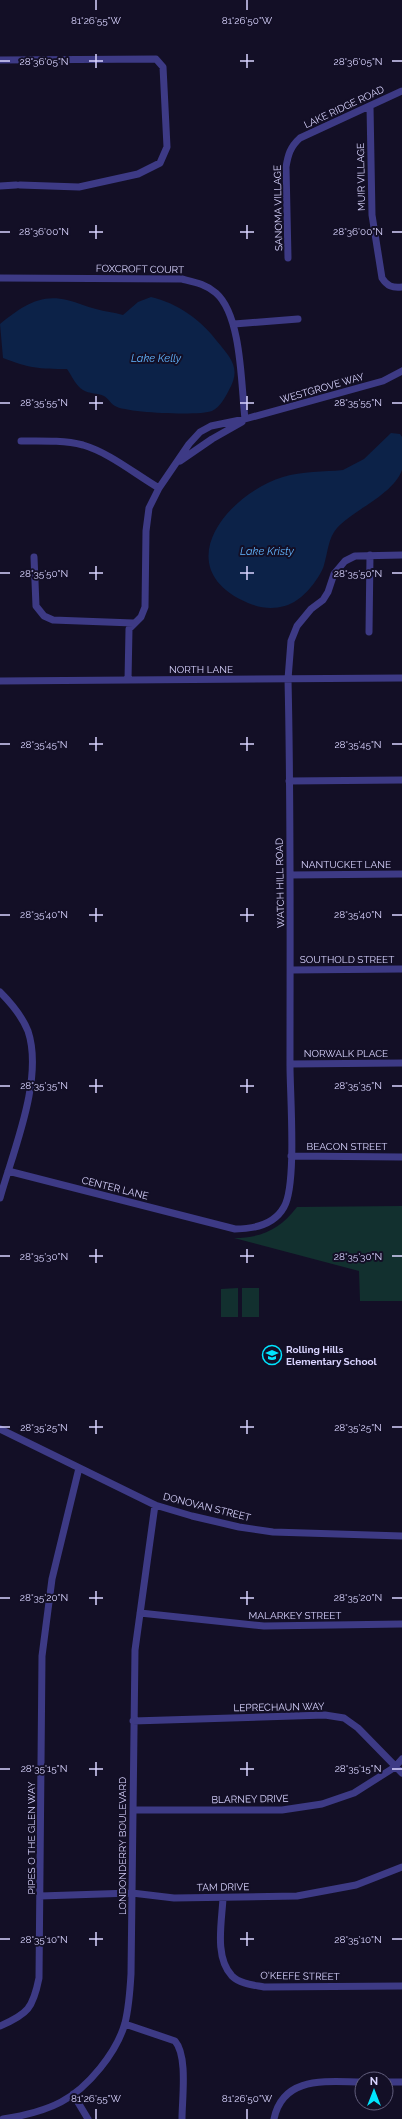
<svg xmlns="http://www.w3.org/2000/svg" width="402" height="2119" font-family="Raleway,sans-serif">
<rect width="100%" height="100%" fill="#130f26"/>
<path fill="#12302f" d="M402 1206V1301H360L359 1271 234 1238C262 1238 280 1229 297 1207Z
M238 1288V1317H221V1289Z
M242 1288H259V1317H242Z"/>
<path fill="#0c2248" d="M151 297C177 303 200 319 216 340 230 357 242 368 229 390 225 398 220 407 212 411 200 416 126 413 115 406 111 404 108 398 104 396 98 393 89 394 83 390 76 386 72 376 67 369 39 369 29 368 3 358L0 324C20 308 39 293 67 300 77 302 86 307 96 309 105 312 114 312 123 315L138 302Z
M391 433 400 434 402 437C402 446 402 462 402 470 393 495 353 510 337 528 328 538 328 552 324 565 321 576 307 594 297 600 283 610 264 610 248 603 168 569 225 495 283 477 302 471 324 472 343 470L364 459Z"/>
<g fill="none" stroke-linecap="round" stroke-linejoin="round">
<path stroke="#3d3a85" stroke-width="7" d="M0 60 156 59 163 67 167 147 160 163 138 174 79 187 20 185
M370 106 372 215 382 278C387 286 392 288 402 287
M0 186 16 185
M288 258 286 167C288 155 290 147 300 138L402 91
M0 278 182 279C194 282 206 284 216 293 242 316 241 386 245 419
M234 324 298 319
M21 441C41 441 63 440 83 445 110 453 135 474 159 488
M180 461 212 439 242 422
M34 557 36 606 44 616 53 620 133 623
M369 632 370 555
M128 680 129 629 141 617 145 607 146 531 149 508 159 488 189 444 200 432 211 426 245 419 383 381 402 371
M0 681 402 678
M289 781 402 780
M290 875 402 874
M291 970 402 969
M0 992C11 1003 22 1016 28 1031 44 1079 13 1151 0 1198
M290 1064 402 1063
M291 1156 402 1157
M8 1171 235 1229C254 1229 274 1225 284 1207 297 1185 290 1095 290 1066 290 937 291 808 288 679L291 641 297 626 311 609 323 600 328 592 334 574 345 561 355 556 402 555
M0 1429 155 1505 192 1516 239 1527 273 1532 402 1536
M140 1613 264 1626 402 1624
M133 1721 325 1715 344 1718 358 1728 402 1773
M133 1810H282L322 1804 354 1793 395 1767 402 1759
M40 1896 132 1893 174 1898 297 1896 356 1885 402 1867
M223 1898C222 1921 214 1957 232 1976 240 1984 254 1985 264 1987L402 1986
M125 2024 175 2041C188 2056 182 2099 182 2119
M0 2026C28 2014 33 2008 39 1978L42 1656 52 1579 79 1468
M386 2082H402
M73 2094 88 2119
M3 2119C22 2116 44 2111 61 2102 88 2088 117 2052 125 2023 129 2007 130 1991 131 1974L135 1650 155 1505
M274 2119C283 2075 327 2082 362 2082"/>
</g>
<path fill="none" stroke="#d9d4ff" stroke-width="1.5" d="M96 0V10M247 0V10M96 54V68M247 54V68M0 61H10M89 61H103M240 61H254M392 61H402M96 225V239M247 225V239M0 232H10M89 232H103M240 232H254M392 232H402M96 396V410M247 396V410M0 403H10M89 403H103M240 403H254M392 403H402M96 566V580M247 566V580M0 573H10M89 573H103M240 573H254M392 573H402M96 737V751M247 737V751M0 744H10M89 744H103M240 744H254M392 744H402M96 908V922M247 908V922M0 915H10M89 915H103M240 915H254M392 915H402M96 1079V1093M247 1079V1093M0 1086H10M89 1086H103M240 1086H254M392 1086H402M96 1249V1263M247 1249V1263M0 1256H10M89 1256H103M240 1256H254M392 1256H402M96 1420V1434M247 1420V1434M0 1427H10M89 1427H103M240 1427H254M392 1427H402M96 1591V1605M247 1591V1605M0 1598H10M89 1598H103M240 1598H254M392 1598H402M96 1762V1776M247 1762V1776M0 1769H10M89 1769H103M240 1769H254M392 1769H402M96 1932V1946M247 1932V1946M0 1939H10M89 1939H103M240 1939H254M392 1939H402M96 2109V2119M247 2109V2119"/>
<defs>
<g id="school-ring" transform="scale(1)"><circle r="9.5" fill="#130f26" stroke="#00e5ff" stroke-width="1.5"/><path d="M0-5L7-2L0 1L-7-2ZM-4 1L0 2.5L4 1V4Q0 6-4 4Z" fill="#00e5ff"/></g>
</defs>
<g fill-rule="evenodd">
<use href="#school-ring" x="272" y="1355"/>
</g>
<g text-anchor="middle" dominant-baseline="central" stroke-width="4" stroke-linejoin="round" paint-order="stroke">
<g font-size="10" fill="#d9d4ff" stroke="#130f26">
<text transform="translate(344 107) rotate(-25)">LAKE RIDGE ROAD</text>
<text transform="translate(361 177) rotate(-91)">MUIR VILLAGE</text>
<text transform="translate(278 208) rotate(-91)">SANOMA VILLAGE</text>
<text transform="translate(140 269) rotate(1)">FOXCROFT COURT</text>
<text transform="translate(322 388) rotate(-16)">WESTGROVE WAY</text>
<text x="201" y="669">NORTH LANE</text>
<text x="346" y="864">NANTUCKET LANE</text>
<text transform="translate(280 883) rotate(-91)">WATCH HILL ROAD</text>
<text x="347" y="959">SOUTHOLD STREET</text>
<text x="346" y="1053">NORWALK PLACE</text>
<text x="347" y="1146">BEACON STREET</text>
<text transform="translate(115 1188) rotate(14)">CENTER LANE</text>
<text transform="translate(207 1507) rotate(14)">DONOVAN STREET</text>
<text x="295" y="1615">MALARKEY STREET</text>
<text transform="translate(279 1707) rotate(-1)">LEPRECHAUN WAY</text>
<text transform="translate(250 1799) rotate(-1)">BLARNEY DRIVE</text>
<text transform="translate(31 1838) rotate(-90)">PIPES O THE GLEN WAY</text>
<text transform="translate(122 1846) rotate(-90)">LONDONDERRY BOULEVARD</text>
<text transform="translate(223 1887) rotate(-1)">TAM DRIVE</text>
<text transform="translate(300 1976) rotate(1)">O'KEEFE STREET</text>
</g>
<g font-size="10" font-weight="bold" fill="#d9d4ff" stroke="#130f26" text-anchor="start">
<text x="286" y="1349">Rolling Hills<tspan x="286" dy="12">Elementary School</tspan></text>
</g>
<g font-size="11" font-style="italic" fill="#62b6ff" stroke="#130f26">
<text x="156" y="358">Lake Kelly</text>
<text x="267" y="551">Lake Kristy</text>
</g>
</g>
<g font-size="10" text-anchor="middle" fill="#d9d4ff" stroke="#130f26" stroke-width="4" stroke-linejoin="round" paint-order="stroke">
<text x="96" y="24">81°26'55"W</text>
<text x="247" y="24">81°26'50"W</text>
<text x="44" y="65">28°36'05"N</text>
<text x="358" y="65">28°36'05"N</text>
<text x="44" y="235">28°36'00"N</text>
<text x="358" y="235">28°36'00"N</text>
<text x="44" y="406">28°35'55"N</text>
<text x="358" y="406">28°35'55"N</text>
<text x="44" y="577">28°35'50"N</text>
<text x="358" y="577">28°35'50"N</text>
<text x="44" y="748">28°35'45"N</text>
<text x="358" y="748">28°35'45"N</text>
<text x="44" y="918">28°35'40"N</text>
<text x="358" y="918">28°35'40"N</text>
<text x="44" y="1089">28°35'35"N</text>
<text x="358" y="1089">28°35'35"N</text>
<text x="44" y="1260">28°35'30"N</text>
<text x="358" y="1260">28°35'30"N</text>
<text x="44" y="1431">28°35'25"N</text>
<text x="358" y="1431">28°35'25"N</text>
<text x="44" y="1601">28°35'20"N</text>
<text x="358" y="1601">28°35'20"N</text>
<text x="44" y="1772">28°35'15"N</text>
<text x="358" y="1772">28°35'15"N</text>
<text x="44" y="1943">28°35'10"N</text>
<text x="358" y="1943">28°35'10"N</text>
<text x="96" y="2102">81°26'55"W</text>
<text x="247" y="2102">81°26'50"W</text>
</g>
<g transform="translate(374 2091)"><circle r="19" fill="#130f26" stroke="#625e7d"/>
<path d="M0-3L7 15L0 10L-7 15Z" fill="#00e5ff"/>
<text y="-6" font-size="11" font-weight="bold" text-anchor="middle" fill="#d9d4ff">N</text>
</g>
</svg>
